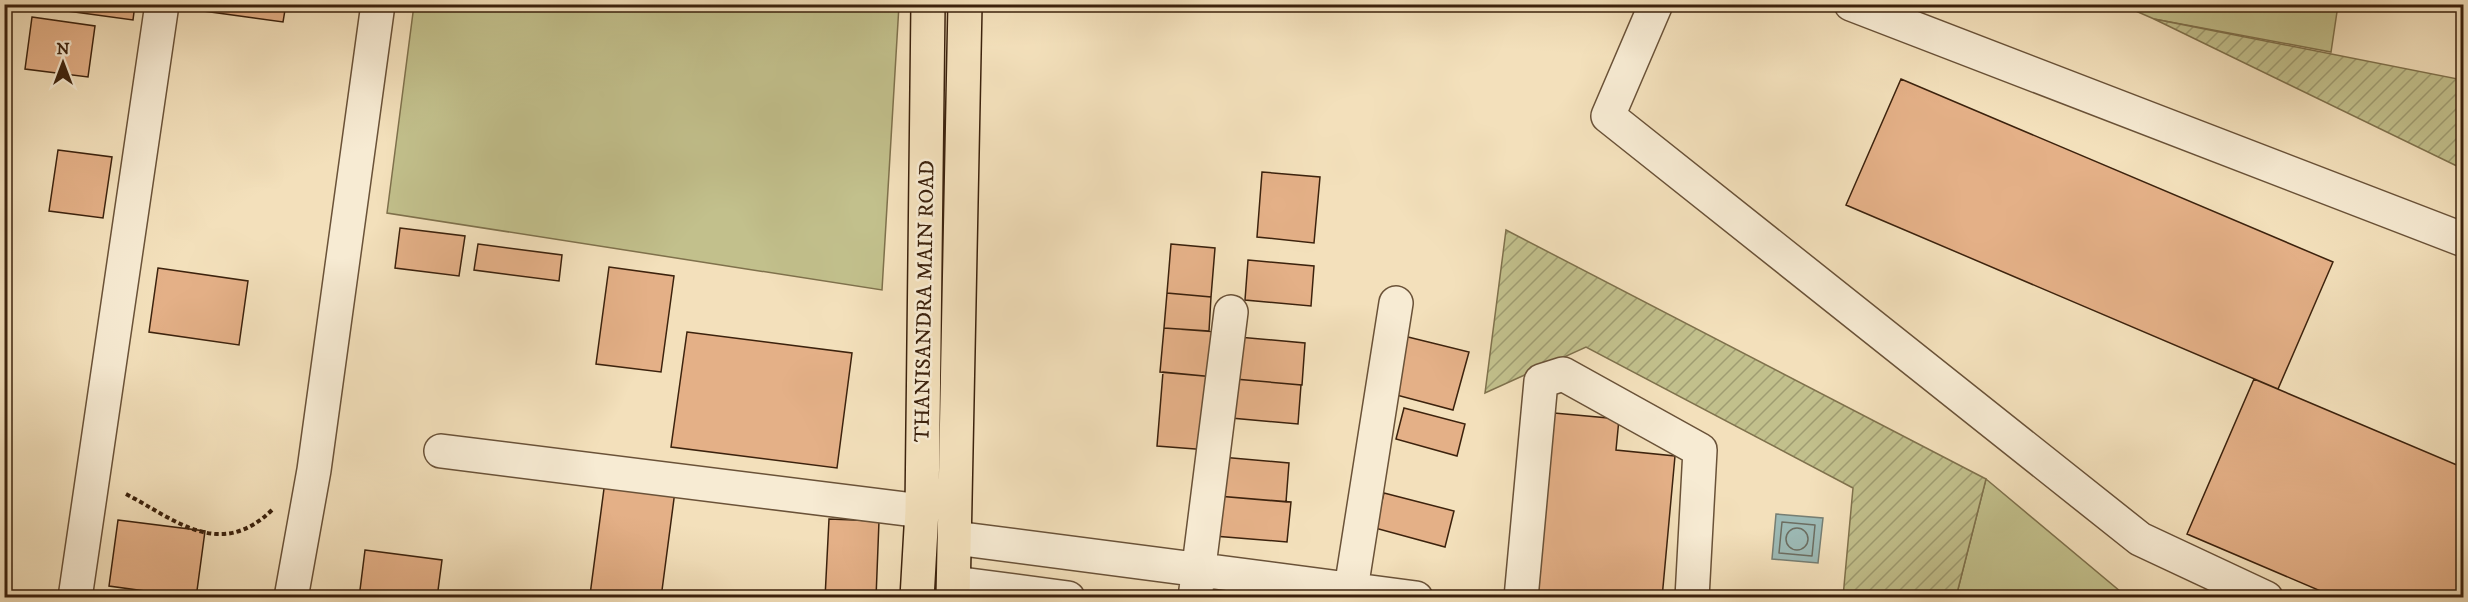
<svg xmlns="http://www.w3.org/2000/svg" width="2468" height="602" font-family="'IM FELL DW Pica',serif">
<defs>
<pattern id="garden-furrows" width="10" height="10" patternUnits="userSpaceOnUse" patternTransform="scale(1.5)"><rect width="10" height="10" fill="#c2c08c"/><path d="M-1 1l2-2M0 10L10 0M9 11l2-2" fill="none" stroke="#9f9c71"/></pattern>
</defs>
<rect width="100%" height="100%" fill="#f3e0bb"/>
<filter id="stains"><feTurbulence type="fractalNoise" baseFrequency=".00333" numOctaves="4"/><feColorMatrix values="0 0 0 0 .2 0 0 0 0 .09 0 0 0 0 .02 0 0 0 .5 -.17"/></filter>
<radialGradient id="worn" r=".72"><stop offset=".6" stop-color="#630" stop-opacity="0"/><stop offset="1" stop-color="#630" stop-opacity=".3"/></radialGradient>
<path fill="#c2c08c" stroke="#7f714c" stroke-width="1.5" d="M414 5H899L882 290 387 213Z
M2122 5H2338L2331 52 2154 19Z
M1986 479 2127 597H1956Z"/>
<path fill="url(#garden-furrows)" stroke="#7f714c" stroke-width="1.5" d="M2154 19 2463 80V169Z
M1506 230 1986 479 1956 597H1843L1853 488 1586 347 1485 393Z"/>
<path fill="#9dbbb7" stroke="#767e73" stroke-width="1.5" d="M1776 514 1823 518 1818 563 1772 559Z"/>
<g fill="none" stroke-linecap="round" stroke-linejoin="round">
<path stroke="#6c6e62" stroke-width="1.5" d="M1782 522 1815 525 1812 556 1779 553Z
M1786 539a11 11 0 1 1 22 0a11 11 0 1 1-22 0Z"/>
</g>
<path fill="#e4b087" stroke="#3c220d" stroke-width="1.5" d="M38 4H135L133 20 38 7Z
M189 4H286L283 22 189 9Z
M32 17 95 26 88 77 25 69Z
M1901 79 2333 262 2278 389 1846 205Z
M58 150 112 157 103 218 49 211Z
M1262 172 1320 177 1314 243 1257 237Z
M400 228 465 236 459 276 395 268Z
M478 244 562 255 559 281 474 270Z
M1171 244 1215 248 1211 297 1167 293Z
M1248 260 1314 266 1311 306 1245 300Z
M609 267 674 276 661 372 596 364Z
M158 268 248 281 239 345 149 332Z
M1167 293 1211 297 1209 331 1164 328Z
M1164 328 1218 332 1214 377 1160 372Z
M687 332 852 353 837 468 671 447Z
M1404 336 1469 352 1453 410 1389 393Z
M1238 337 1305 343 1302 385 1235 379Z
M1163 372 1214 377 1208 450 1157 446Z
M1235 379 1301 385 1298 424 1231 418Z
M2254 379 2464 468V598H2337L2187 534Z
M1404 408 1465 424 1457 456 1396 439Z
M1554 413 1619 419 1616 450 1675 456 1662 598H1536Z
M1221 457 1289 463 1286 502 1218 496Z
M605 481 675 491 661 598 590 595Z
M1384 493 1454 511 1445 547 1375 528Z
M1218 496 1291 502 1287 542 1214 536Z
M829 519 879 521 876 598H825Z
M118 520 205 531 196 598 109 586Z
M365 550 442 560 437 598H359Z"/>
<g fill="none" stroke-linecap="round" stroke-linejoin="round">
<g stroke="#6a5238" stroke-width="36">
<path id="minor" d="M1656 4 1608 116 2140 539 2266 598
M1851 4 2464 240
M441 451 922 511
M955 538 1416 598
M954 583 1068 598
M1351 589 1396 303
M75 598 162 4
M291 598 314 470 378 4
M1195 598 1231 312
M1521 598 1541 381 1563 374 1700 450 1692 598"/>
</g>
<g stroke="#3c220d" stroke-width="36">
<path id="major" d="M917 598 922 511 928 4
M953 598 965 4"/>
</g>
<path stroke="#3c220d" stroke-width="4" stroke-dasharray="4.5 3" stroke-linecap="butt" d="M126 494C177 521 220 560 272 510"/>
<use href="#minor" stroke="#f7ebd3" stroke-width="33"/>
<use href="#major" stroke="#f3e0bb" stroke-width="33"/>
</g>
<g text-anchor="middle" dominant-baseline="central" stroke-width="5" stroke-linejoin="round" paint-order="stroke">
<g font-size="21" fill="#3c220d" stroke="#f7ebd3">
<text transform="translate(925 301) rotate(-89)">THANISANDRA MAIN ROAD</text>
</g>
</g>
<rect width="2468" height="602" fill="none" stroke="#f3e0bb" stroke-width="24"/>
<rect x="6" y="6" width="2456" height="590" fill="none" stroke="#3c220d" stroke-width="3"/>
<rect x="12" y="12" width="2444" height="578" fill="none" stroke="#3c220d" stroke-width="1.5"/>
<g transform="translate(63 63)" stroke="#f7ebd3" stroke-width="4.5" paint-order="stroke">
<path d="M0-4.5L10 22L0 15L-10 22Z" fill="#3c220d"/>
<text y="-9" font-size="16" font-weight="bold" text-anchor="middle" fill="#3c220d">N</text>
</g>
<rect width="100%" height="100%" filter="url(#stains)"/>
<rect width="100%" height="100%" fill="url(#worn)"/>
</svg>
